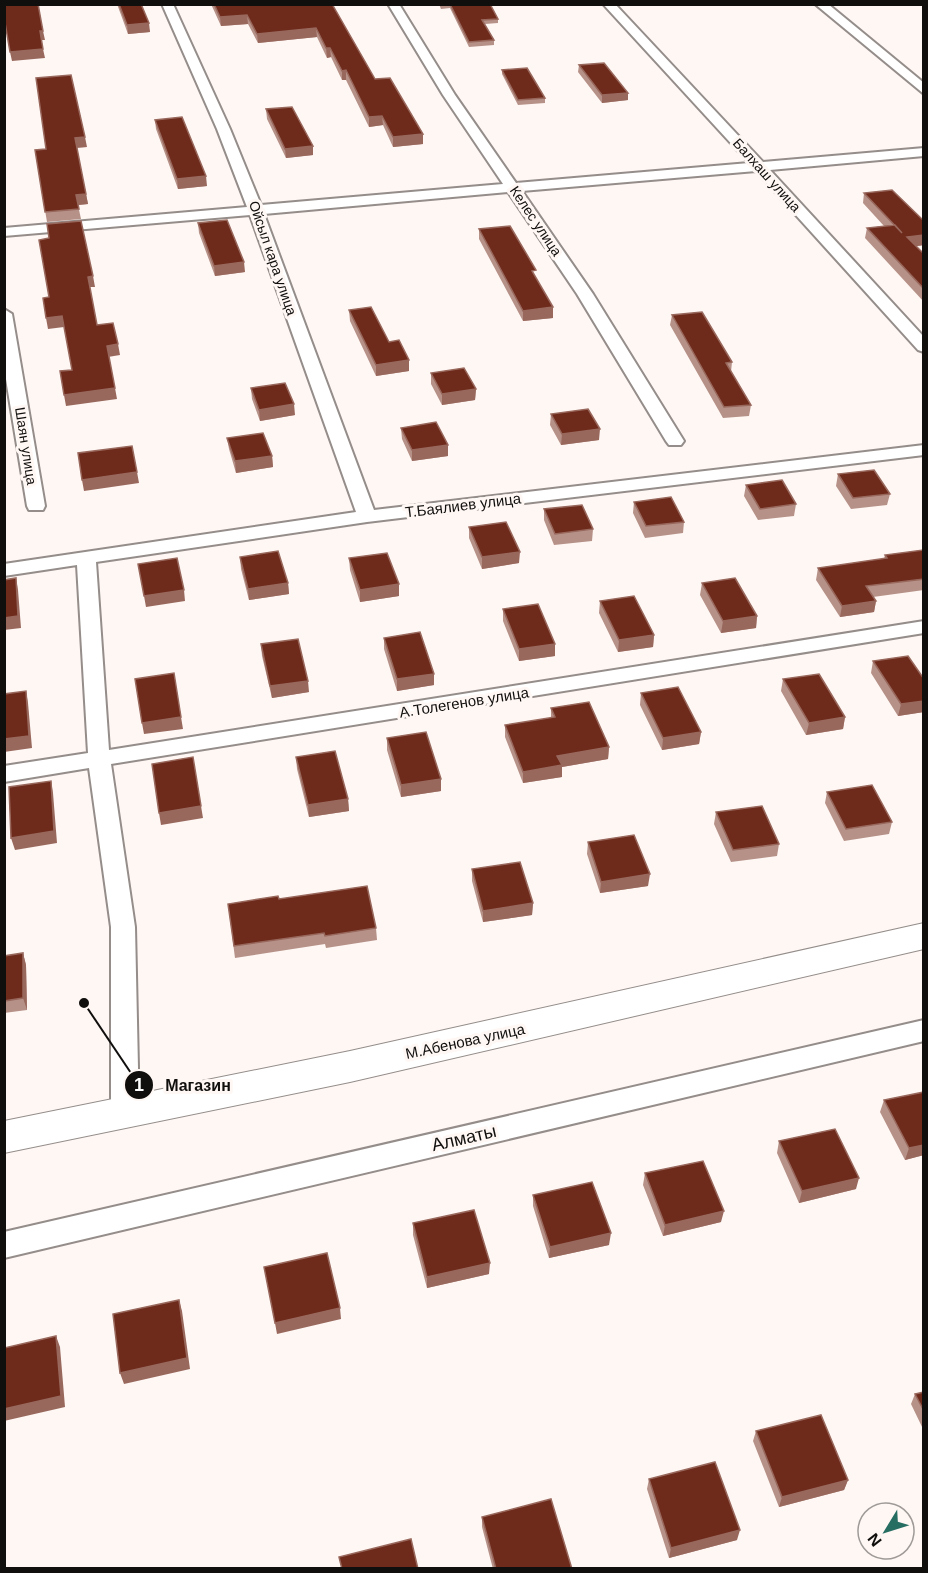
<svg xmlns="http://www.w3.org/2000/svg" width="928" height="1573" font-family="Helvetica,sans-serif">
<rect width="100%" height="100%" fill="#fef7f4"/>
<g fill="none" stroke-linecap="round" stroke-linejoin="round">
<g stroke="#948d8a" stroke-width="4">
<path id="minor" d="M162 4H173L230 129 261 205 503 184 443 95 388 4H399L455 95 516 183 749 163 603 4H615L763 162 924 148V156L770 170 924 337V352L918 350 756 171 522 191 593 294 684 441 681 445H669L666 441 577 294 508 192 264 214 374 510 924 445V455L367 522 96 562 109 750 924 621V633L111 764 135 927 139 1115 135 1123 125 1126 115 1123 111 1115V927L89 768 4 782V766L88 753 77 565 4 576V564L356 512 250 215 4 236V228L247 207 217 129Z
M815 4H828L924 83V94Z
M4 309 12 314 45 506 43 510H29L27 506 4 367Z
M924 1020V1041L4 1258V1232Z"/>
</g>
<g stroke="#948d8a" stroke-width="2">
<path id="secondary" d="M924 923V949L350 1082 4 1153V1121L350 1051Z"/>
</g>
<use href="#minor" fill="#fff" fill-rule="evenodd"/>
<use href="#secondary" fill="#fff" fill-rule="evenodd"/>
</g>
<path fill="#b69188" d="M117 4H141L150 32 128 34Z
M211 4H332L375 79 423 144 393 147 383 125 369 127 346 80H342L331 57 327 58 317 37 258 43 248 24 221 26Z
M439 4H490L498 19V23L485 24 494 40V45L469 47 450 8 441 9Z
M579 65 628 100 602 103 578 72Z
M502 70 545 98V103L518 105 502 74Z
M266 109 313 146V155L286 158 267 119Z
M155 120 207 186 178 189 156 129Z
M87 147 77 148 88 204 78 205 81 219 47 222 35 150Z
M864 193 924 221V245L916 246 924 254V302L865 238 867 228 884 226 863 203Z
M198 223 245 272 215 276 199 233Z
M479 229 553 318 523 321 479 239Z
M349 310 389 342 409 371 376 376 350 321Z
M672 315 732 362 731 372 751 405 749 416 723 418 670 325Z
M431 373 476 389 475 400 442 405 431 384Z
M251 388 295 415 260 421 252 399Z
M551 414 599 440 561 445 550 425Z
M401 428 448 445V456L412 461 402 439Z
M227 438 272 456 273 467 236 473 229 449Z
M838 474 890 494 887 505 851 509 836 486Z
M746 485 796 504 794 516 758 520 744 496Z
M634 502 684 522 683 533 645 538 633 513Z
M544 509 593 529 592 541 554 545 544 520Z
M469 527 519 563 482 569 469 538Z
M924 551V590L873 597 876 601 874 612 840 617 816 580 818 568 884 559 885 555Z
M240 557 288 583 289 594 249 600 241 569Z
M349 558 399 584V596L360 602 350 570Z
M702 583 757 616 756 628 721 633 700 595Z
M600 601 654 635 653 647 618 652 599 613Z
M503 609 555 656 519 661 503 621Z
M384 638 434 674V685L397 691 384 649Z
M261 644 309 692 272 698 262 656Z
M873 661 924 679V712L898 716 871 673Z
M783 679 845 717 843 729 806 735 781 691Z
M641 693 701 732 699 744 662 750 640 705Z
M551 708 609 747 608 759 562 767V777L523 783 505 737V725L551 718Z
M387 738 441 791 401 797 387 750Z
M296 757 348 799 349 811 309 817 297 769Z
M827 792 892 822 889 834 844 841 825 803Z
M716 812 779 844 777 856 731 862 714 824Z
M588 842 648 886 600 893 587 854Z
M472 869 533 903 532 915 483 922 472 881Z
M279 899 376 928 377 940 326 948 325 944 235 958 228 904Z
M23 953 26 965 27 1010 4 1013V956Z
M884 1100 924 1155 905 1160 880 1112Z
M779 1141 856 1189 799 1203 777 1153Z
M645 1173 721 1222 663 1236 643 1185Z
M533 1195 609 1245 549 1258 533 1206Z
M413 1223 489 1274 427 1288 413 1235Z
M924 1392V1431L911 1404 915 1394Z
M756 1431 848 1480 844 1490 779 1507 753 1441Z
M649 1479 737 1540 669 1558 647 1489Z
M482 1517 572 1569H493L482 1527Z"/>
<path fill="#99685d" d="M247 15 248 24 221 26 220 17Z
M149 23 150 32 128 34 127 25Z
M316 28 317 37 258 43 257 34Z
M40 31H43L45 40H41Z
M326 48H330L331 57 327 58Z
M43 49 45 58 12 61 10 52Z
M346 70V80H342V71Z
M628 93V100L602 103V95Z
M382 116 383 125 369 127V117Z
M423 134V144L393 147V137Z
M85 137 87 147 76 148 75 138Z
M313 146V155L286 158 285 149Z
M206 176 207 186 178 189 177 179Z
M86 194 88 204 78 205 76 195Z
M924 235V245L905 248 907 237Z
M244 262 245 272 215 276 214 266Z
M93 276 95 287H90L88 277Z
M553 307V318L523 321V311Z
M62 316 64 327 48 329 46 318Z
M118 344 120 355 108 357 107 346Z
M409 360V371L376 376V365Z
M115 388 117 399 66 406 64 395Z
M476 389 475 400 442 405V394Z
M294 404 295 415 260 421 259 410Z
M600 429 599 440 561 445 562 434Z
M448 445V456L412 461V450Z
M272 456 273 467 236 473 235 461Z
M137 472 139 483 84 491 82 480Z
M520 552 519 563 482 569V557Z
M16 578 18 590 21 628 4 630V618Z
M288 583 289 594 249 600 248 589Z
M399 584V596L360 602V590Z
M184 590 185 601 146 607 144 596Z
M876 601 874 612 840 617 842 606Z
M757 616 756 628 721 633 723 621Z
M654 635 653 647 618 652 619 640Z
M555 644V656L519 661V649Z
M434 674V685L397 691V679Z
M308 681 309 692 272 698 270 686Z
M26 691 28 703 32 748 4 752V739Z
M924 701V712L898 716 901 704Z
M181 717 183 729 144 734 142 723Z
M845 717 843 729 806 735 809 723Z
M701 732 699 744 662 750 663 738Z
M609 747 608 759 562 767V777L523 783V772L557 756Z
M441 779V791L401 797V785Z
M51 781 53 793 57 843 15 850 11 838Z
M348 799 349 811 309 817 308 805Z
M201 806 203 818 161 825 159 813Z
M650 874 648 886 600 893 601 882Z
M533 903 532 915 483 922V911Z
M23 953 26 965 27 1010 23 998Z
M924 1145V1155L905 1160 909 1148Z
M859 1178 856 1189 799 1203 802 1191Z
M724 1211 721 1222 663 1236 665 1225Z
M611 1233 609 1245 549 1258 550 1247Z
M490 1263 489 1274 427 1288V1277Z
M179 1300 182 1311 190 1369 124 1384 120 1373Z
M340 1308 341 1319 277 1334 275 1323Z
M56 1336 60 1347 65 1407 4 1421V1409Z
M848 1480 844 1490 779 1507 782 1497Z
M740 1530 737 1540 669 1558 671 1548Z"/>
<path fill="#6e2b1c" stroke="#99685d" stroke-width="1.5" d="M4 4H38L43 31H40L43 49 10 52 4 17Z
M119 4H141L149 23 127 25Z
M214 4H332L375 79 390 78 423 134 393 137 382 116 369 117 346 70 342 71 330 48H326L316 28 257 34 247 15 220 17Z
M450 4H490L498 19 482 20 494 40 469 42Z
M604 63 628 93 602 95 579 65Z
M527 68 545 98 518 100 502 70Z
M71 75 85 137 75 138 86 194 76 195 79 209 45 212 35 150 46 149 36 78Z
M292 107 313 146 285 149 266 109Z
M182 117 206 176 177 179 155 120Z
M892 190 924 221V235L907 237 924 254V289L867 228 895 225 902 233 864 193Z
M227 220 244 262 214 266 198 223Z
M81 221 93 276 88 277 97 325 113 323 118 344 107 346 115 388 64 395 60 371 72 370 62 316 46 318 43 298 49 297 39 240 49 238 47 224Z
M510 226 536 270 532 271 553 307 523 311 479 229Z
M371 307 389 342 399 340 409 360 376 365 349 310Z
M702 312 732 362 726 363 751 405 724 407 672 315Z
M464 368 476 389 442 394 431 373Z
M285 383 294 404 259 410 251 388Z
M588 409 600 429 562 434 551 414Z
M436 422 448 445 412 450 401 428Z
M263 433 272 456 235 461 227 438Z
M132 446 137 472 82 480 78 453Z
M874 470 890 494 853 498 838 474Z
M782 480 796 504 760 509 746 485Z
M671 497 684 522 646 526 634 502Z
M582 505 593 529 555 534 544 509Z
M506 522 520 552 482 557 469 527Z
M923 550 924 579 866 586 876 601 842 606 818 568 887 558 885 555Z
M278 551 288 583 248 589 240 557Z
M387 553 399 584 360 590 349 558Z
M177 558 184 590 144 596 138 564Z
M16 578 18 616 4 618V580Z
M735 578 757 616 723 621 702 583Z
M634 596 654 635 619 640 600 601Z
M538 604 555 644 519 649 503 609Z
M420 632 434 674 397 679 384 638Z
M298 639 308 681 270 686 261 644Z
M908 656 924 679V701L901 704 873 661Z
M174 673 181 717 142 723 135 679Z
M819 674 845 717 809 723 783 679Z
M678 687 701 732 663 738 641 693Z
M26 691 29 736 4 739V694Z
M589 702 609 747 557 756 562 765 523 772 505 725 555 717 551 708Z
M426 732 441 779 401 785 387 738Z
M335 751 348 799 308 805 296 757Z
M193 757 201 806 159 813 152 764Z
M51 781 54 831 11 838 9 787Z
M872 785 892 822 846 829 827 792Z
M762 806 779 844 733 850 716 812Z
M634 835 650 874 601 882 588 842Z
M520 862 533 903 483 911 472 869Z
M367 886 376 928 325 936 324 933 234 946 228 904 278 896 279 899Z
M23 953V998L4 1001V956Z
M924 1092V1145L909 1148 884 1100Z
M835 1129 859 1178 802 1191 779 1141Z
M703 1161 724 1211 665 1225 645 1173Z
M592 1182 611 1233 550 1247 533 1195Z
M474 1210 490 1263 427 1277 413 1223Z
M327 1253 340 1308 275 1323 264 1267Z
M179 1300 187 1358 120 1373 113 1314Z
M56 1336 61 1396 4 1409V1348Z
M924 1392V1411L915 1394Z
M821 1415 848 1480 782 1497 756 1431Z
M715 1462 740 1530 671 1548 649 1479Z
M551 1499 572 1569H496L482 1517Z
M411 1539 418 1569H342L339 1557Z"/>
<g text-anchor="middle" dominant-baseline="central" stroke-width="6" stroke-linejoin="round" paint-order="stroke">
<g font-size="14" fill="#110f0e" stroke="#fef7f4">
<text transform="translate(767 175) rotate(48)">Балхаш улица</text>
<text transform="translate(536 221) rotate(56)">Келес улица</text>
<text transform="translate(273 258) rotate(71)">Ойсыл кара улица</text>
<text transform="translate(26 446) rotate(81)">Шаян улица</text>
</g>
<g font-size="15" fill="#110f0e" stroke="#fef7f4">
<text transform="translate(463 505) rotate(-7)">Т.Баялиев улица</text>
<text transform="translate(464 702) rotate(-9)">А.Толегенов улица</text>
<text transform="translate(465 1041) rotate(-12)">М.Абенова улица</text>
</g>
<g font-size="18" fill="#110f0e" stroke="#fef7f4">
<text transform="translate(464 1138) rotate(-13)">Алматы</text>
</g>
</g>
<path fill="none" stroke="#110f0e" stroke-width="2" d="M84 1003L139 1085"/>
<g fill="#110f0e" stroke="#fef7f4" stroke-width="2">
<circle cx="84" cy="1003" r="6"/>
<circle cx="139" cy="1085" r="15"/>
</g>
<g font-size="18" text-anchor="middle" font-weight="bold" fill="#fff">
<text x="139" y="1091">1</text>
</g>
<g font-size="16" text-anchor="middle" font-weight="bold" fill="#110f0e" stroke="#fef7f4" stroke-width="6" stroke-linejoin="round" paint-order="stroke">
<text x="198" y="1091">Магазин</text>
</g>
<rect width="928" height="1573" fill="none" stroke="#110f0e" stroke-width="12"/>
<g transform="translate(886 1531) rotate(232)"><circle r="28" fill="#fef7f4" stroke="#9f9a98" stroke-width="1.5"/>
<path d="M0-4.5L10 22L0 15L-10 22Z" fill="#266d62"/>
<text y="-9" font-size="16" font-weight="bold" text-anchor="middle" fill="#110f0e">N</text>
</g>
</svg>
